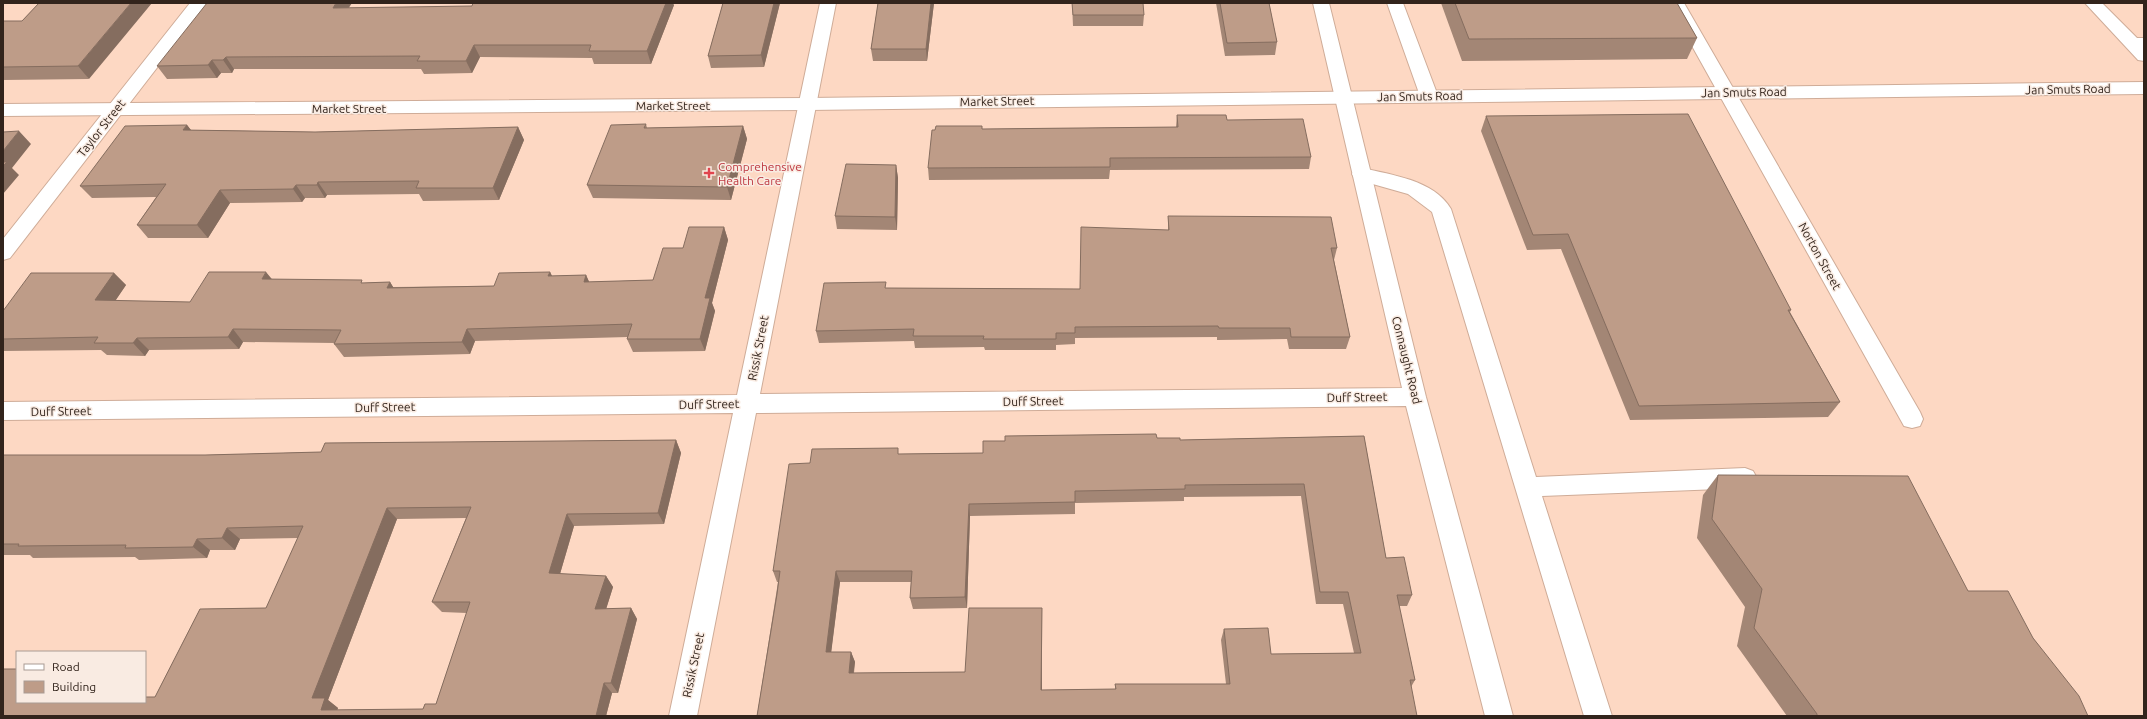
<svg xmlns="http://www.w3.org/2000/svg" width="2147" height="719" font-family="Ubuntu,sans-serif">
<rect width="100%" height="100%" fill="#fdd8c3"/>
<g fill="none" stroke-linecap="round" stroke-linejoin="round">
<g stroke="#cfac98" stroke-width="2">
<path id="service" d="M1387 3H1403L1438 96 1435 100 1429 102 1423 100 1420 96Z
M1668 3H1684L1920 412 1923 419 1920 426 1912 428 1904 426Z
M2085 3H2102L2137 38H2144V61L2138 60Z
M1362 168C1392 175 1434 180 1451 209L1536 477 1745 468 1753 471 1757 478 1753 485 1745 488 1542 496 1612 716H1584L1432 212 1408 194 1355 179 1352 174 1355 169Z"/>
</g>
<g stroke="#cfac98" stroke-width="2">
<path id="minor" d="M190 3H207L10 258 3 260V239Z
M820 3H836L760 394 1402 388 1313 3H1329L1426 397 1513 716H1485L1406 406 756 413 697 716H669L733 413 3 420V402L737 395Z"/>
</g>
<g stroke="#cfac98" stroke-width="2">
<path id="tertiary" d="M2144 82V94L808 110 3 116V104L808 98Z"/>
</g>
<use href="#service" fill="#fff" fill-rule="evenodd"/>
<use href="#minor" fill="#fff" fill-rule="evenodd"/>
<use href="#tertiary" fill="#fff" fill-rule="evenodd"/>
</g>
<path fill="#a38675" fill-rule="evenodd" d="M39 3 89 79 3 80V21H22Z
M723 3H780L764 67 711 68 708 56Z
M878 3H934L927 61H873L871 49Z
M1072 3 1144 15 1143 26H1073Z
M1216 3H1269L1277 42 1275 55 1225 56Z
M1441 3H1677L1697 38 1687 59 1462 61Z
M674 5 651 64H594L592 58 480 57 472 73 424 74 421 69H234L232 73H221L217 78 167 79 157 66 348 8Z
M1177 115 1227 120 1311 157 1309 169 1110 170 1109 179 929 180 928 168 982 126V129L1176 127Z
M1486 116 1791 310 1790 312 1840 402 1828 417 1630 420 1561 249 1527 250 1481 131Z
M646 124 647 128 743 126 747 139 731 200 593 198 587 185Z
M187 125 191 130 315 132 518 127 524 140 499 200 423 201 419 194 327 195 325 198H305L302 202 230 203 208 238H148L137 225 156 197 92 198 80 186Z
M896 165 898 178 897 230 837 229 835 216Z
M1168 216 1337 248 1334 260 1350 337 1346 349H1289L1287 339 1217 340V337L1075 338V344L1056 345V350H985L984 347 915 348 914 341 819 343 816 331 886 288 1080 289 1168 230Z
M724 227 728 240 712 303 715 311 705 351 633 352 627 339 628 337 475 341 470 354 344 357 334 344 335 343 243 342 239 349 149 350 145 356 107 355 101 350 3 351V311L114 273 126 285 115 301 190 302 272 279 364 283 390 282 393 287 494 286 550 272 552 276 586 275 589 282 653 280 683 248Z
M1364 436 1386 558 1412 595 1407 606H1399L1415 680 1411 687 757 716 778 582H777L773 571 810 463 899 454 983 453 1157 438 1180 440ZM1301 496 1316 604H1343L1354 653 1271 654 1224 629 1221 640 1226 684H1115V689L1042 690V608L965 672 854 673 855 662 851 652H831L840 582H911L910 598 913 609 967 608 970 516 1075 514V503H1077L1184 501V497Z
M676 440 681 453 664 524 574 526 560 574 606 576 613 587 606 609 631 608 637 619 618 693H612L606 716H3V669H17V702H145V697H155L200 609 266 608 298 538 240 539 235 550H210L207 558 139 560 135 557 33 558 30 555H3V455H205L321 452 325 443ZM466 518 432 602 442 612 467 613 436 704H425L423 709 337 710 338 708 328 700 397 519Z
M1718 475 1968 591 2033 638 2088 716H1787L1737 646 1745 607 1697 538 1703 495Z"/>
<path fill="#856d5f" d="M131 3H152L89 79 78 66Z
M336 3H352L340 21 333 8Z
M666 3H673L674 5 651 64 647 51Z
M774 3H780L764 67 761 55Z
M931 3H934L927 61 926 49Z
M474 45 480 57 472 73 466 61Z
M226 57 234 69 232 73 223 60Z
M212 60 221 73 217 78 208 65Z
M187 125 197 138 183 130Z
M743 126 747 139 731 200 727 187Z
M518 127 524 140 499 200 493 188Z
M19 131 31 144 12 168 19 175 3 194V151Z
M896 165 898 178 897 230 895 217Z
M318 182 327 195 325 198 317 185Z
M296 185 305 198 302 202 293 189Z
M220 190 230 203 208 238 197 225Z
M724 227 728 240 712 303 715 311 705 351 700 339 705 298Z
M266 272 276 284 262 279Z
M550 272 556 284 548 276Z
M114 273 126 285 107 313 95 300Z
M586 275 592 288 584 282Z
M390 282 398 295 387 288Z
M233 329 243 342 239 349 228 337Z
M467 329 475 341 470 354 462 342Z
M137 338 149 350 145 356 133 343Z
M676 440 681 453 664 524 658 513Z
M969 504 970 516 967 608 965 597Z
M387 508 397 519 328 700 338 708 335 716 321 710 312 698Z
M567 514 574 526 557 584 549 573Z
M227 528 240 539 235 550 222 538Z
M197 539 210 550 207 558 193 547Z
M836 571 840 582 830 662 826 652Z
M606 576 613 587 603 619 595 609Z
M631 608 637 619 618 693 611 683Z
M1042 608V700L1041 690Z
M851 652 855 662 852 683 849 673Z
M604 683 612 693 606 716H596Z"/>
<path fill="#be9c88" stroke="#856d5f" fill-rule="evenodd" d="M39 3H131L78 66 3 67V21H22Z
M207 3H336L333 8 472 6 473 3H666L647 51H589L591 45H474L466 61H417L420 56 226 57 223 60H212L208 65 157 66Z
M723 3H774L761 55 708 56Z
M878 3H931L926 49H871Z
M1072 3H1143L1144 15H1073Z
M1220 3H1269L1277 42 1227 43Z
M1455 3H1677L1697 38 1469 39Z
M1688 114 1791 310H1788L1840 402 1639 406 1568 234 1533 235 1486 116Z
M1177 115H1226L1227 120 1303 119 1311 157 1110 158V167L928 168 932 130H935L936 126H982V129L1178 127Z
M646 124 644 128 743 126 727 187 587 185 611 125Z
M187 125 183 130 315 132 518 127 493 188H416L419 181 318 182 317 185H296L293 189 220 190 197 225H137L166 184 80 186 125 126Z
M19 131 3 151V132Z
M3 162H7L3 166Z
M846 164 896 165 895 217 835 216Z
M1168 216 1331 217 1337 248H1331L1350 337H1291L1290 328H1219L1218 326 1075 327V333H1056V339H983L984 336H913L914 329 816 331 824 283 886 282 885 288 1080 289 1081 227 1169 230Z
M689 227H724L705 298H710L700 339H627L632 324 467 329 462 342 334 344 341 330 233 329 228 337 137 338 133 343H94L98 337 3 339V311L31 273H114L95 300 190 302 209 272H266L262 279 362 280 361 283 390 282 387 288 494 286 499 273 550 272 548 276 586 275 584 282 653 280 663 248H683Z
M1156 434 1157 438H1180V440L1364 436 1386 558 1404 557 1412 595H1397L1415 680H1410L1417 716H757L777 594 780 571H773L789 464 810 463 812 449 898 448V454L983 453V441H1005V436ZM1304 484 1320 592H1348L1361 653 1271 654 1268 628 1224 629 1230 684H1115L1116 689 1041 690 1042 608H969L965 672 849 673 851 652H826L836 571H912L910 598 965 597 969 504 1075 502V491H1078L1185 489V485Z
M676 440 658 513 567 514 549 573 606 576 595 609 631 608 611 683H604L596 716H3V669H17V702H145V697H155L200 609 266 608 303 526 227 528 222 538 197 539 193 547 125 548 126 545 18 546 19 544H3V455H205L321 452 325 443ZM471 507 432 602H470L436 704H425L423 709 321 710 325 698H312L387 508Z
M1718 475 1908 476 1968 591H2008L2033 638 2079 696 2088 716H1817V714L1754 628 1762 589 1712 519Z"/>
<path fill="#e0444e" stroke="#f9ebe2" stroke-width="1.5" d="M707 167h4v4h4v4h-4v4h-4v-4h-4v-4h4z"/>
<g text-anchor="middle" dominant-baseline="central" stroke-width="3" stroke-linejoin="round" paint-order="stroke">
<g font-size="12" fill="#32241c" stroke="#f9ebe2">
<text transform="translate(2068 89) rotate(-1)">Jan Smuts Road</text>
<text transform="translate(1744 92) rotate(-1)">Jan Smuts Road</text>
<text transform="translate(1420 96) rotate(-1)">Jan Smuts Road</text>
<text transform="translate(997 101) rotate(-1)">Market Street</text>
<text x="673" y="105">Market Street</text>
<text x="349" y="108">Market Street</text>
<text transform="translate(101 128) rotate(-52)">Taylor Street</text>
<text transform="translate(1820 256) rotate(61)">Norton Street</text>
<text transform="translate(758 348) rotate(-79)">Rissik Street</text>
<text transform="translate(1407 360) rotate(76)">Connaught Road</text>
<text transform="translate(1357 397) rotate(-1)">Duff Street</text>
<text transform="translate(1033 401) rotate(-1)">Duff Street</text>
<text transform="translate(709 404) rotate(-1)">Duff Street</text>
<text transform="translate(385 407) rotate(-1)">Duff Street</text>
<text transform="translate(61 411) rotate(-1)">Duff Street</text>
<text transform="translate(693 665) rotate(-78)">Rissik Street</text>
</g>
<g font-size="12" fill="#be3a42" stroke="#f9ebe2" text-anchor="start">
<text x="718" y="166">Comprehensive<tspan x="718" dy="14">Health Care</tspan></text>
</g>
</g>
<rect width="2147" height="719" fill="none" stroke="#32241c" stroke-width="8"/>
<rect x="16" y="651" width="130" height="52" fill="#f9ebe2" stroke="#a99b93"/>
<rect x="24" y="664" width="20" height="6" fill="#ffffff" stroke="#a99b93"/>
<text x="52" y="671" font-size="12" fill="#32241c">Road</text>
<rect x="24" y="681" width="20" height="12" fill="#be9c88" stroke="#a99b93"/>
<text x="52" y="691" font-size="12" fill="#32241c">Building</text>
</svg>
